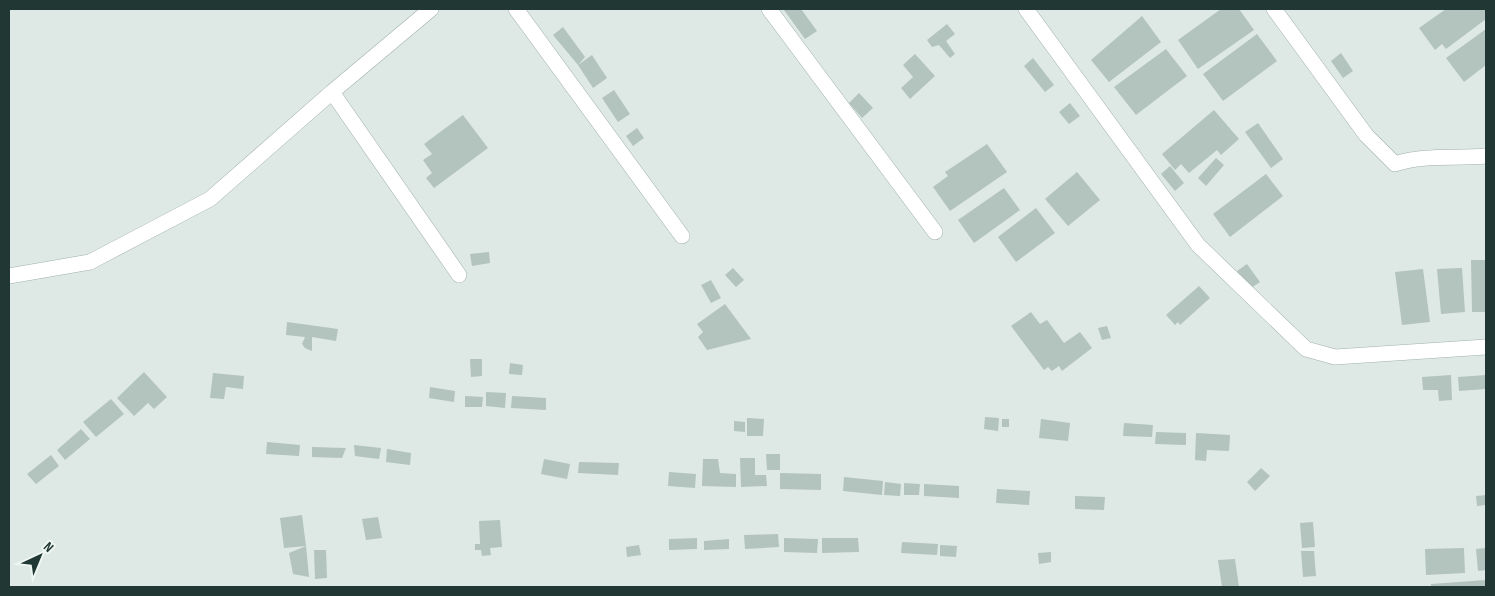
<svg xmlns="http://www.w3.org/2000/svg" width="1495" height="596" font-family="'Sofia Sans Condensed',sans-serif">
<rect width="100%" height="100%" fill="#dee9e5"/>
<path fill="#b3c3be" d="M786 9H801L817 31 805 39 784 10Z
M1221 9H1239L1254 30 1198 69 1178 40Z
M1446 9H1486V19L1446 49 1442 44 1435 50 1419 28Z
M1142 16 1161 42 1109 82 1091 60Z
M947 24 955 34 946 41 955 54 950 58 939 45 932 47 927 40Z
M563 27 585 57 578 65 592 55 607 78 593 88 578 65 553 35Z
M1486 29V65L1464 82 1446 58Z
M1257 34 1277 61 1223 101 1203 74Z
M1166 49 1187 76 1136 115 1114 87Z
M1341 53 1353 71 1343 78 1331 61Z
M915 54 935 76 910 99 901 88 913 77 903 65Z
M1033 58 1054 85 1045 92 1024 66Z
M614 90 630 114 618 122 602 98Z
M859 93 873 108 862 118 849 103Z
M1070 103 1080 116 1069 124 1059 112Z
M1214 110 1239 139 1221 155 1217 150 1189 173 1181 164 1175 170 1162 154Z
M463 115 488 148 434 188 426 178 432 173 423 160 432 154 424 144Z
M1258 123 1283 159 1271 168 1245 132Z
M637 128 644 138 633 146 626 136Z
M987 144 1007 172 950 211 933 187 948 176 945 172Z
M1216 158 1224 165 1206 186 1198 178Z
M1170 166 1184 183 1175 191 1161 174Z
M1077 172 1100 200 1068 226 1045 199Z
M1266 174 1283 196 1230 237 1213 214Z
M1004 188 1020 210 974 243 958 220Z
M1036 208 1055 233 1016 262 998 237Z
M489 252 490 263 472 266 470 254Z
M1471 260H1486V312H1472Z
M1247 264 1260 282 1250 289 1237 271Z
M733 268 744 280 736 287 725 275Z
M1462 268 1465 312 1441 314 1437 269Z
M1423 269 1430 322 1402 325 1395 272Z
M711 280 721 298 711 303 701 285Z
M1199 286 1210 298 1180 325 1178 322 1175 325 1166 315Z
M725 304 751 339 707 350 698 337 703 332 697 324Z
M1031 312 1040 324 1047 320 1064 343 1080 332 1092 348 1062 371 1059 366 1052 371 1048 367 1044 370 1011 326Z
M287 322 338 329 336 341 312 337V351L305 348 302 344 305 337 286 335Z
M1107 326 1111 338 1102 340 1098 328Z
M470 359H482V376L471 377Z
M510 363 523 365 522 375 509 374Z
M144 372 167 397 154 409 148 403 134 416 117 398Z
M213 373 244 376 243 389 226 387 224 399 210 398Z
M1451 375 1452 400 1439 401 1438 390H1423L1422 377Z
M1486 375V389L1459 391 1458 377Z
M430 387 455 391 454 402 429 398Z
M486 392 506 393 505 408 486 406Z
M465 396 483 397 482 407H465Z
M512 396 546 398V410L511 408Z
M111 399 124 414 96 437 83 422Z
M985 417 999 418 998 431 984 429Z
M747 418 764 419 763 436H747Z
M1002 419H1009V427H1002Z
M1041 419 1070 423 1068 441 1039 438Z
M734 421 745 422V432L734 431Z
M1124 423 1153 425 1152 437 1123 436Z
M81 429 90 439 65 460 57 450Z
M1156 432 1186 433V445L1155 444Z
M1196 433 1230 435 1229 451 1207 450 1206 461 1195 460Z
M267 442 300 445 299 456 266 454Z
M354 445 381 448 379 459 355 456Z
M312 447 346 448 342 458 312 457Z
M387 449 411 453 410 465 386 462Z
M766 454H780V470H767Z
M51 455 59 466 36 484 27 474Z
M740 458H755V475H766L767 486 741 487Z
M544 459 570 464 567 479 541 474Z
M703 459H718L720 473 736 474V487L702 486Z
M579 462 619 463 618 475 578 473Z
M1261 468 1270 476 1255 491 1247 482Z
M669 472 696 474 695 488 668 486Z
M780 473 821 474V490L780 489Z
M844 477 883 481 882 495 843 491Z
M885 482 901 484 900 496 884 495Z
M904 483 920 484 919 495H904Z
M924 484 959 486V498L924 496Z
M997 489 1030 491 1029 505 996 503Z
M1486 495V505L1477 506 1476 496Z
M1075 496 1105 497 1104 510 1075 509Z
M302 515 306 546 284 548 280 518Z
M378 517 382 538 366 540 362 519Z
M500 520 502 547 490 548 491 555 482 556 481 550H475V544H480L479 521Z
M1313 522 1315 547 1302 548 1300 523Z
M778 534 779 547 745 549 744 535Z
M697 538V549L669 550V539Z
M784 538 818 539 817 553 784 552Z
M822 538H858L859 552 822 553Z
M729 539V549L704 550V541Z
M902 542 938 544 937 555 901 553Z
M639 545 641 555 627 557 626 547Z
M940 545 957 546 956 557 940 556Z
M306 546 309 577 293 574 289 553Z
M1464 548 1465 573 1426 575 1425 549Z
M1485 548 1486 570 1478 571 1476 549Z
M314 550H326L327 578 315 579Z
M1301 551H1314L1316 576 1303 577Z
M1051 552V562L1039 564 1038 553Z
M1235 559 1239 587H1222L1218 560Z
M1486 580V587H1431V584Z"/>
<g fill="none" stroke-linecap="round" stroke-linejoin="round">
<g stroke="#a1b0ac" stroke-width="16">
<path id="minor" d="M516 9 682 236
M769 9 935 232
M1026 9 1198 245 1306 349 1335 357 1486 347
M1274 9 1366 135 1395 164C1424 154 1456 159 1486 156
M332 92 459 275
M9 276 90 262 210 199 332 92 431 9"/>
</g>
<use href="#minor" stroke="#fff" stroke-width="15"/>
</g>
<rect width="1495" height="596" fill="none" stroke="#203733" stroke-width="20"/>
<g transform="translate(40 556) rotate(44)" stroke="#eef6f2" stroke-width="4" paint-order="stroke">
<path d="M0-4L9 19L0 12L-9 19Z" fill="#203733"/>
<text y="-8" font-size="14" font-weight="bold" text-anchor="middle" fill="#203733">N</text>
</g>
</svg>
